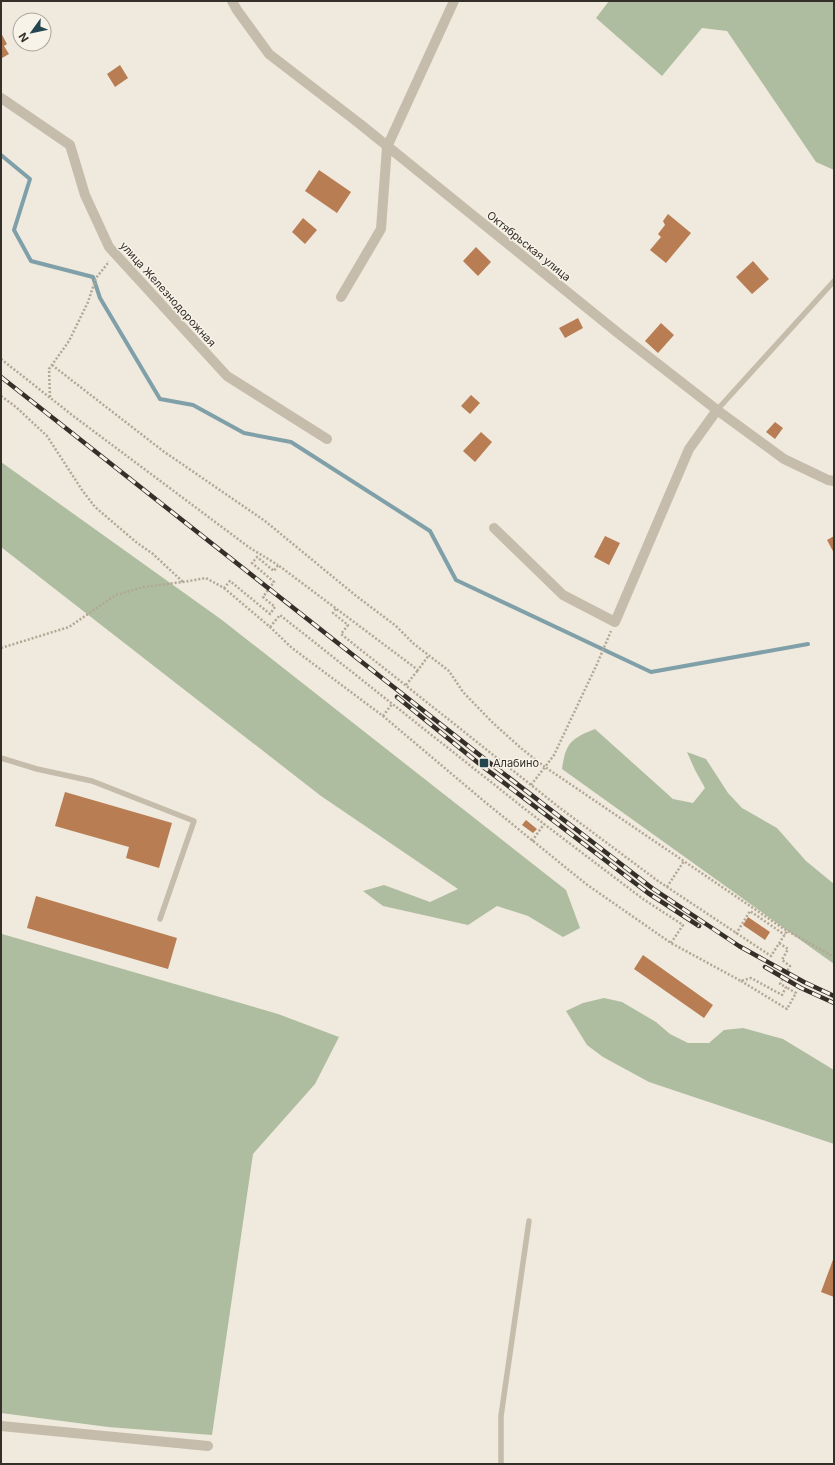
<svg xmlns="http://www.w3.org/2000/svg" width="835" height="1465" font-family="Inter,sans-serif">
<rect width="100%" height="100%" fill="#efeadd"/>
<path fill="#aebd9f" d="M609 1H834V170L816 162 727 31 702 28 662 76 596 18Z
M1 462 222 620 566 890 580 928 563 937 528 916 497 906 468 925 383 906 363 891 384 885 430 902 458 889 321 796 1 547Z
M595 729 673 799 693 803 705 788 695 770 687 752 706 759 728 793 742 808 777 828 806 861 834 884V964L562 769C566 743 570 739 595 729Z
M2 934 278 1014 339 1037 315 1084 253 1154 212 1435 108 1427 1 1413Z
M604 998 622 1002 656 1022 670 1034 688 1043H709L724 1030 743 1028 783 1039 834 1070V1144L649 1082 603 1057 587 1045 566 1011 583 1003Z"/>
<g fill="none" stroke-linecap="round" stroke-linejoin="round">
<path stroke="#80a0a9" stroke-width="4" d="M1 155 30 179 14 230 31 261 93 277 100 298 160 399 193 405 244 433 291 442 430 531 456 580 651 672 808 644"/>
</g>
<path fill="#b87d53" d="M1 33 7 44 4 46 9 54 2 58Z
M120 65 128 78 115 87 107 74Z
M319 170 351 192 337 213 305 191Z
M668 214 691 233 666 263 650 250 661 237 658 234 665 225 663 221Z
M303 218 317 230 305 244 292 232Z
M476 247 491 262 478 276 463 261Z
M753 261 769 279 752 294 736 277Z
M578 318 583 328 565 338 559 328Z
M661 323 674 335 658 353 645 341Z
M471 395 480 403 470 414 461 406Z
M775 422 783 428 775 439 766 432Z
M481 432 492 442 475 462 463 451Z
M605 536 620 543 609 565 594 557Z
M834 536V553L827 540Z
M65 792 172 823 159 868 126 858 129 847 55 826Z
M526 820 537 829 533 833 522 825Z
M36 896 177 938 168 969 27 928Z
M748 917 770 932 765 940 743 925Z
M643 955 713 1005 704 1018 634 969Z
M834 1257V1297L821 1292Z"/>
<g fill="none" stroke-linecap="round" stroke-linejoin="round">
<path stroke="#b2a695" stroke-width="2.5" stroke-dasharray="2 2" stroke-linecap="butt" d="M1 359 72 415 250 548 278 565
M52 365 163 451 265 521 355 595 396 626 414 644 449 671 463 692 493 723 522 749 545 767 554 755 597 664 611 631
M1 396 16 407 47 436 82 490 95 507 136 542 153 554 183 582
M50 397 49 369 69 341 88 302 96 278 108 263V261
M224 588 270 627 292 648 383 716 485 802 586 884 671 943 741 981 751 978 782 995 786 987 780 984 790 966 782 960 788 949 779 943
M336 609 333 613 348 625 341 634 560 808 658 881 771 956 787 931
M270 627 280 615 544 824 643 899 683 925 671 943
M1 648 69 627 116 595 144 587 183 582 206 578 224 588 230 581 270 614 275 607 263 597 274 582 252 563 257 557 274 571 278 565 418 670 429 655
M406 685 418 670
M383 716 392 704
M531 785 545 767 784 929 834 957
M532 841 544 824
M667 887 684 861
M736 934 750 911 785 935
M741 981 787 1009 796 993 786 987"/>
<path stroke="#c6bcab" stroke-width="5.5" d="M717 410 834 281
M1 758 37 769 92 781 194 821 160 919
M501 1464V1416L529 1221"/>
<path stroke="#c6bcab" stroke-width="10" d="M232 1 237 10 269 54 360 124 618 333 717 410 784 459 828 480 834 481
M1 98 70 145 85 195 109 247 227 376 327 439
M341 297 381 229 387 147 454 1
M494 528 563 595 615 622 689 449 717 410
M1 1426 208 1446"/>
<g stroke="#342f29" stroke-width="4.5">
<path id="rail" d="M1 377 486 760 652 888 739 946 804 982 834 996
M397 697 482 766 648 893 699 926
M765 967 801 988 834 1003"/>
</g>
<use href="#rail" stroke="#f7f3e9" stroke-width="3" stroke-dasharray="9" stroke-linecap="butt"/>
</g>
<rect fill="#234651" stroke="#f7f3e9" stroke-width="1.5" x="479" y="758" width="10" height="10" rx="2"/>
<g text-anchor="middle" dominant-baseline="central" stroke-width="3" stroke-linejoin="round" paint-order="stroke">
<g font-size="11" fill="#342f29" stroke="#f7f3e9">
<text transform="translate(529 246) rotate(39)">Октябрьская улица</text>
<text transform="translate(168 294) rotate(48)">улица Железнодорожная</text>
</g>
<g font-size="11" fill="#342f29" stroke="#f7f3e9" text-anchor="start">
<text x="493" y="763">Алабино</text>
</g>
</g>
<rect width="835" height="1465" fill="none" stroke="#342f29" stroke-width="4"/>
<g transform="translate(32 32) rotate(237)"><circle r="19" fill="#f7f3e9" stroke="#a9a59c"/>
<path d="M0-3L7 15L0 10L-7 15Z" fill="#234651"/>
<text y="-6" font-size="11" font-weight="bold" text-anchor="middle" fill="#342f29">N</text>
</g>
</svg>
